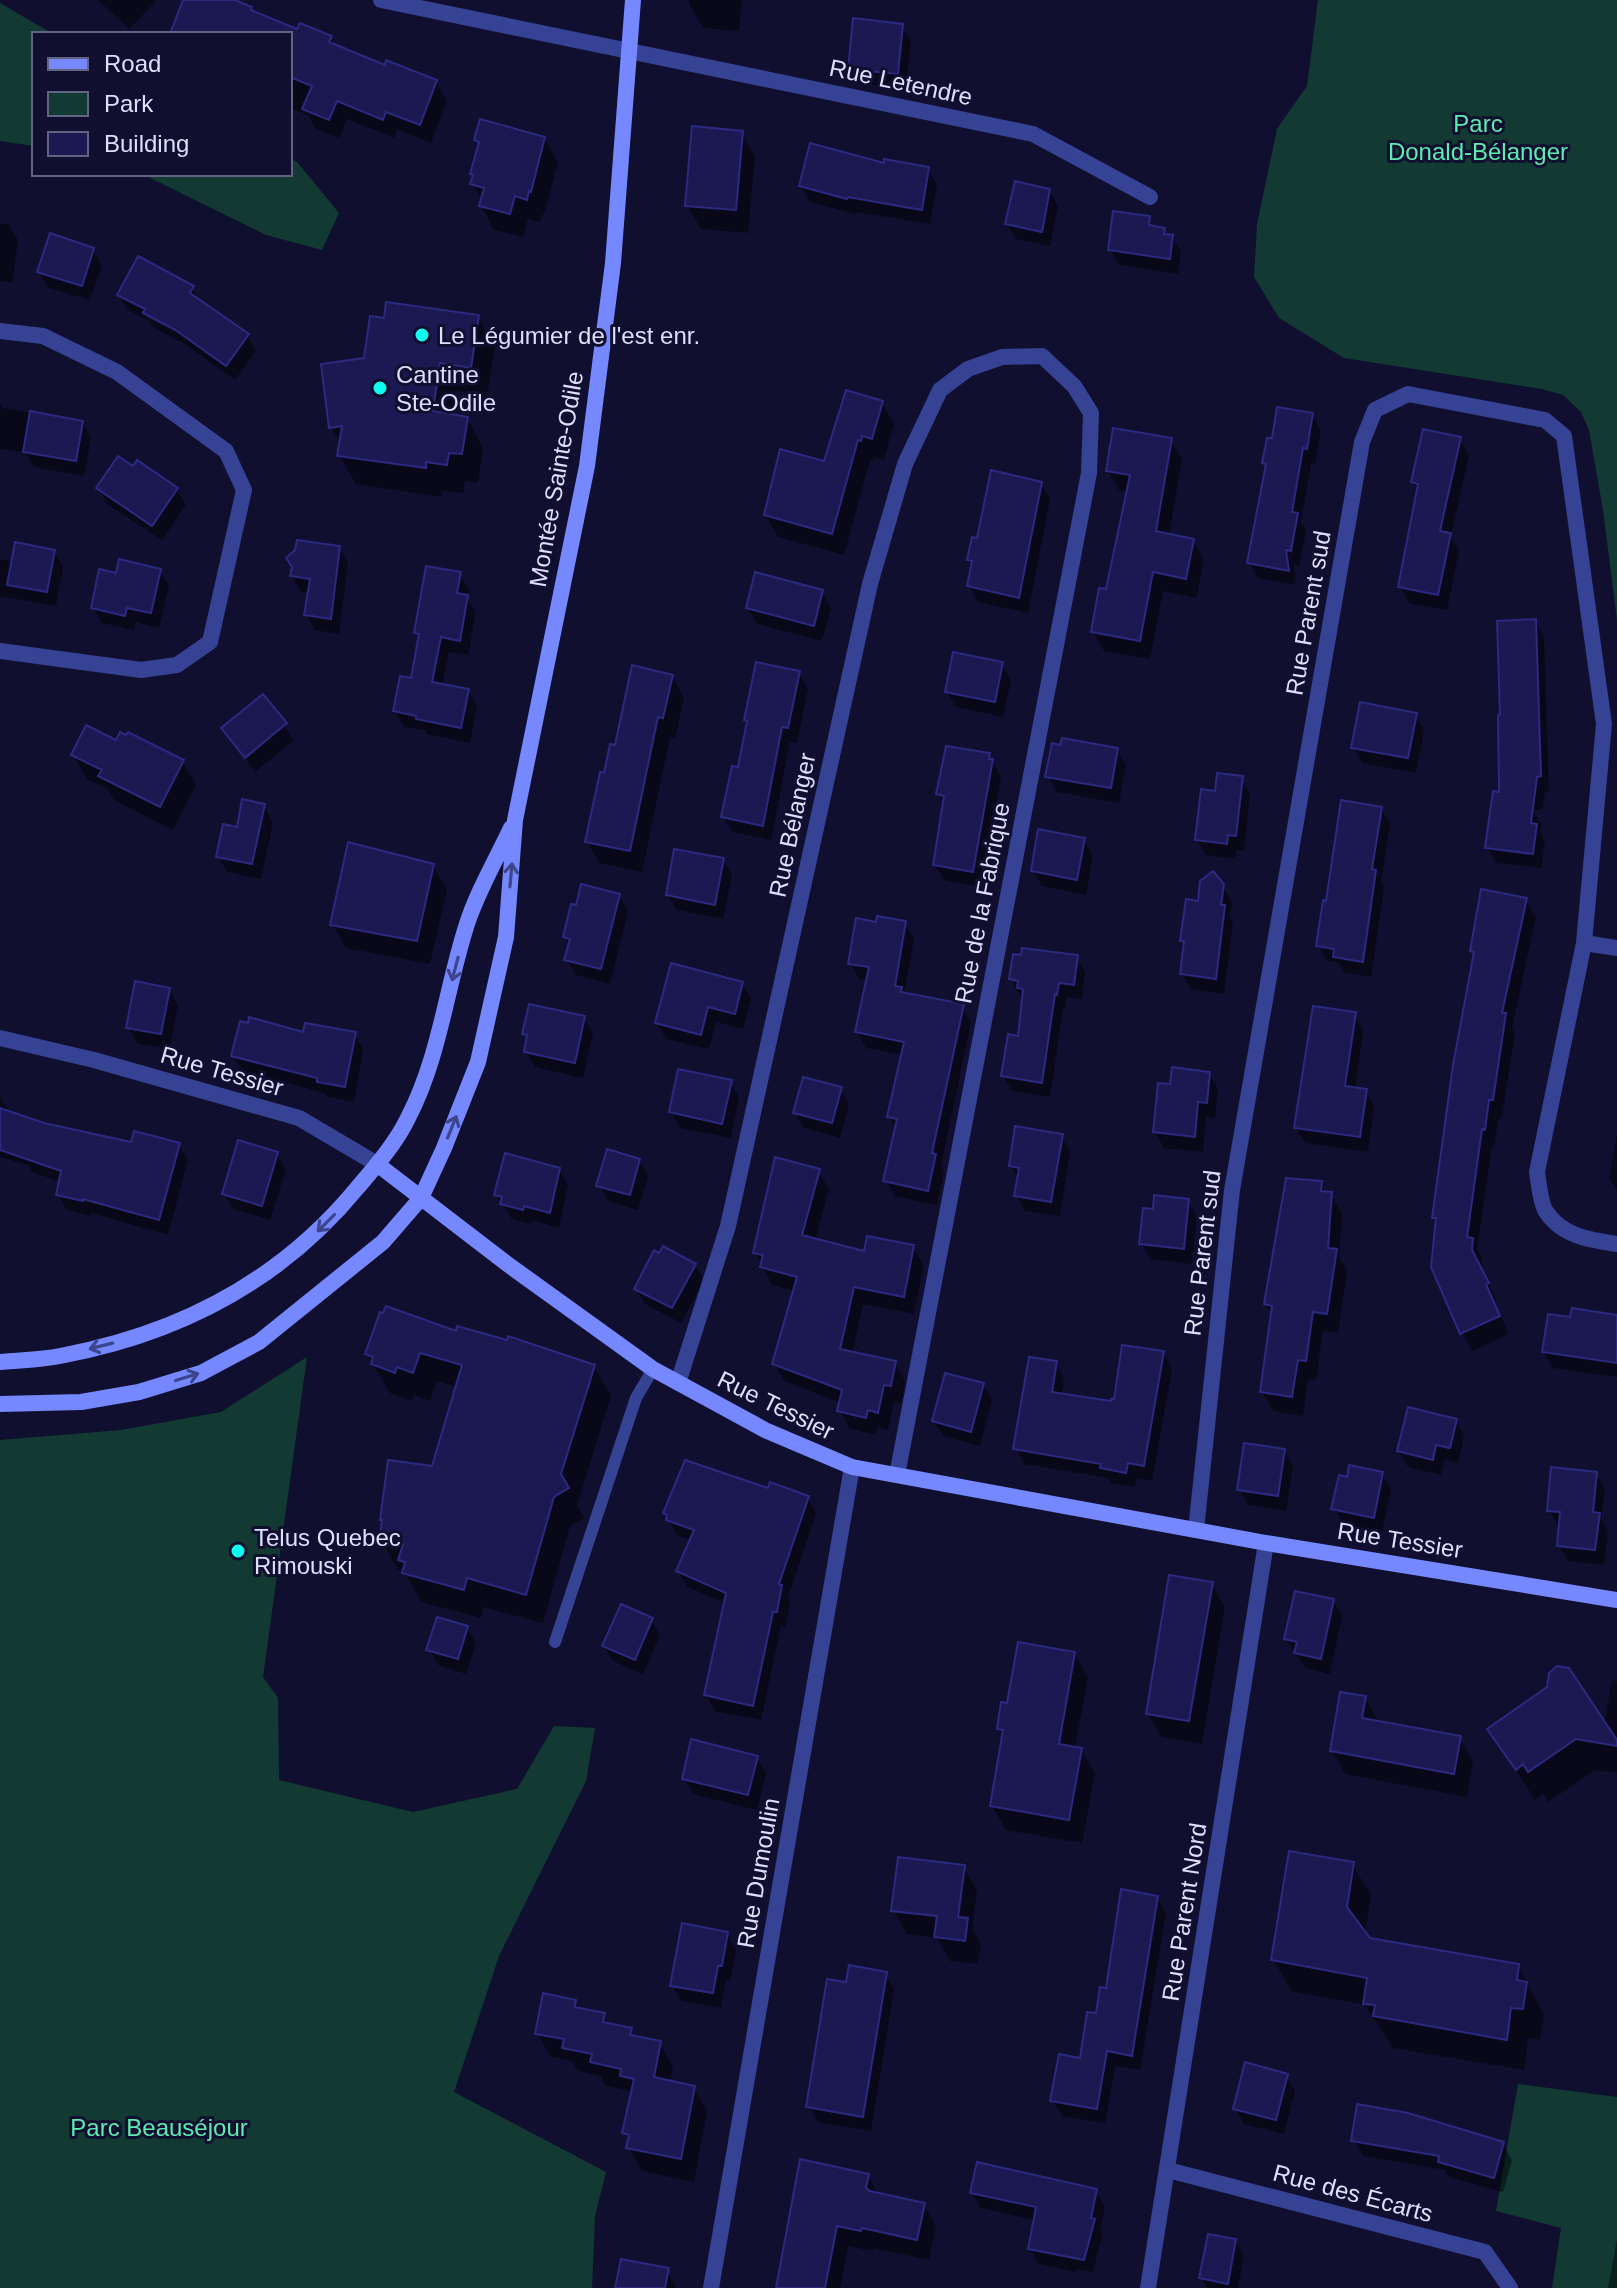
<svg xmlns="http://www.w3.org/2000/svg" width="1617" height="2288" font-family="Helvetica,sans-serif">
<rect width="100%" height="100%" fill="#100f2f"/>
<path fill="#123a32" d="M1318 0H1617V620L1603 510 1589 430 1581 412 1563 395 1542 389 1344 358 1279 318 1254 277 1257 224 1277 129 1307 86Z
M0 3 53 34H34V146L0 141Z
M290 158 297 162 339 213 322 250 266 235 142 174H290Z
M307 1357 263 1677 278 1698 279 1780 413 1812 517 1789 554 1726 595 1728 586 1781 499 1956 454 2092 606 2172 595 2216 592 2288H0V1440L121 1430 221 1412Z
M1518 2084 1617 2097V2288H1552L1561 2228 1496 2211Z"/>
<path fill="#0007" fill-rule="evenodd" d="M98 0H157L129 29Z
M185 0H229L251 9 254 13 298 32 330 38 336 47 386 67 436 82 447 101 431 143 397 129 394 138 347 119 340 138 315 128 308 115 290 108V34H174Z
M689 0H742L739 31 703 28 689 4Z
M902 26 911 41 906 89 859 84 850 68Z
M742 133 755 157 748 233 701 229 687 205Z
M544 138 558 162 544 215 542 214 540 222 528 219 523 237 494 230 481 206 482 201 473 184 480 147 476 140Z
M885 165 928 169 937 185 930 224 856 212V214L810 202 801 186Z
M1049 190 1058 206 1050 246 1016 239 1007 224Z
M1148 218 1154 228 1164 230 1168 236H1172L1181 252 1178 274 1119 265 1110 249Z
M0 223 9 225 18 240 12 283 0 281Z
M93 250 102 266 90 300 48 288 39 272Z
M192 288 201 303 247 335 256 351 235 380 185 344 154 328 150 321 128 310 119 295ZM146 312 184 332 182 335 146 317Z
M478 317 495 346 487 396 456 391 452 416 467 418 483 448 478 483 465 481 463 493 442 491V497L356 484 339 455 341 444 331 427 385 320Z
M0 403 3 408 82 422 91 438 84 476 34 467 25 453 0 449Z
M882 403 894 424 884 460 874 457 873 461 870 460 844 555 778 537 766 515 826 463Z
M1312 415 1321 430 1315 464 1311 463 1301 522 1306 531 1299 566 1294 565 1296 585 1258 578 1249 562 1267 467 1264 463 1274 441Z
M1460 439 1469 455 1451 537 1459 551 1447 610 1409 603 1400 587 1418 491 1413 482Z
M1170 440 1182 459 1169 536 1193 541 1204 560 1196 598 1163 591 1150 659 1104 651 1093 631 1107 591 1128 492 1119 490 1108 471Z
M1041 484 1050 499 1028 613 978 602 969 586 973 567 969 560Z
M98 488 177 490 186 505 162 540 107 504Z
M339 548 348 563 339 634 315 630 306 614 310 593 301 592 292 576Z
M54 552 63 567 56 606 0 596V559L14 562Z
M160 571 169 586 159 628 135 622 134 630 102 623 93 607 118 575Z
M460 574 469 590 467 598 476 612 468 655 449 652 442 686 468 691 477 707 470 743 427 734 425 730 404 727 395 711 413 681 420 639 416 633Z
M822 592 831 608 822 641 757 624 748 608Z
M1535 621 1544 637 1549 792H1545L1542 810H1533L1541 824 1540 833 1545 841 1541 868 1496 863 1487 847 1501 794Z
M1002 664 1011 680 1003 717 956 707 947 692Z
M799 673 808 689 797 743 790 742 771 840 732 832 723 816 739 769 748 725 746 720Z
M672 676 684 698 675 738 670 737 642 872 599 863 587 842 605 775 616 748Z
M263 697 294 740 255 772 223 729Z
M1415 715 1424 730 1416 773 1362 763 1354 747Z
M117 743 182 761 196 785 173 830 114 800 108 789 87 779 73 755Z
M1117 750 1126 765 1119 803 1057 792 1048 776Z
M989 755 1001 777 981 887 944 880 935 865 945 805 938 794Z
M1241 778 1250 794 1244 851 1236 850 1235 859 1206 855 1197 840Z
M264 806 273 822 261 879 227 872 218 856 238 829Z
M1381 808 1390 824 1381 881 1384 887 1371 977 1344 972 1339 963 1327 961 1318 945 1328 903Z
M1084 840 1093 855 1086 895 1042 886 1033 871Z
M723 860 732 875 723 919 677 910 668 895Z
M433 866 447 890 430 964 346 948 332 924Z
M1222 885 1232 902 1230 917 1233 923 1224 994 1191 989 1182 974 1186 946 1183 940 1200 903Z
M619 896 628 911 610 984 576 975 567 960 570 946 565 937Z
M1525 899 1536 917 1512 1028 1515 1033 1502 1117H1499L1494 1147 1492 1146 1477 1249 1482 1258 1481 1269 1497 1301 1494 1302 1509 1334 1472 1351 1462 1333 1434 1217 1476 957 1472 951Z
M905 923 914 939 904 995 962 1006 971 1022 941 1166 944 1171 937 1205 894 1196 886 1180 897 1130 889 1117 903 1055 866 1048 857 1032 868 980 859 979 850 963 877 924Z
M1076 957 1085 972 1082 999 1067 997 1065 1009H1063L1050 1097 1012 1091 1003 1076 1019 1038 1023 995H1020L1011 979Z
M742 983 751 999 743 1029 716 1022 709 1049 666 1039 657 1023Z
M169 989 178 1005 169 1049 137 1043 128 1027Z
M1354 1014 1363 1030 1355 1089 1366 1091 1374 1106 1368 1152 1305 1143 1296 1128Z
M584 1018 593 1033 583 1078 535 1067 526 1052 528 1040 524 1034Z
M354 1034 363 1049 354 1102 328 1097 325 1093 242 1071 233 1055 305 1035Z
M1209 1073 1218 1089 1215 1118 1206 1117 1203 1152 1164 1148 1155 1132 1172 1086Z
M730 1082 739 1097 731 1138 680 1128 671 1112Z
M840 1089 849 1104 840 1138 804 1128 795 1113Z
M0 1097 11 1114 44 1125 133 1144 179 1145 188 1160 168 1235 91 1213V1216L67 1210 58 1195 61 1182 32 1172 28 1165 0 1157Z
M1617 1134V1191L1609 1178Z
M1061 1136 1070 1151 1060 1216 1025 1211 1016 1195 1019 1180 1011 1166Z
M277 1154 286 1170 270 1220 233 1209 224 1193Z
M639 1161 648 1176 638 1210 608 1201 599 1185Z
M559 1170 568 1185 559 1228 532 1220 531 1224 512 1219 496 1195Z
M818 1171 829 1189 815 1241 866 1254 913 1247 924 1265 914 1314 863 1304 852 1354 895 1363 905 1381 901 1404 894 1402 888 1430 877 1427 876 1435 850 1429 840 1411 841 1403 784 1381 774 1363 795 1291 772 1285 755 1252Z
M1320 1183 1327 1194H1331L1342 1214 1339 1258 1347 1271 1338 1333 1323 1331 1316 1380 1308 1379 1303 1416 1273 1411 1262 1392 1272 1315 1266 1304Z
M1188 1201 1197 1216 1192 1264 1150 1259 1141 1243 1155 1211Z
M695 1265 704 1281 681 1323 645 1304 636 1289Z
M1617 1317V1377L1553 1368 1544 1352 1572 1320Z
M457 1334 594 1366 611 1396 577 1505 584 1518 570 1526 543 1623 483 1607 481 1618 421 1602 404 1571 398 1570 381 1540 433 1468 458 1387 437 1381 430 1401 414 1395 412 1401 390 1393 367 1354Z
M1163 1353 1172 1369 1152 1481 1136 1478 1135 1487 1111 1483 1108 1478 1024 1464 1016 1448 1056 1363 1064 1379 1062 1396 1112 1404Z
M983 1385 992 1400 980 1446 943 1436 934 1421Z
M1456 1420 1464 1436 1458 1463 1445 1459 1441 1475 1408 1467 1399 1451Z
M1284 1451 1293 1466 1286 1511 1248 1505 1239 1489Z
M1382 1474 1391 1490 1382 1532 1343 1524 1334 1508 1349 1479Z
M1596 1474 1605 1489 1601 1519 1608 1530 1604 1565 1568 1561 1559 1546 1561 1526H1558L1549 1510Z
M769 1491 807 1497 816 1513 788 1598 790 1602 786 1627 781 1626 761 1720 715 1711 706 1695 726 1603 687 1587 678 1571 691 1540 677 1535 665 1513Z
M1211 1584 1225 1607 1202 1744 1161 1737 1148 1714Z
M1333 1601 1342 1616 1330 1674 1305 1668 1286 1639Z
M651 1620 660 1635 643 1674 613 1661 604 1646Z
M467 1628 476 1643 466 1674 438 1665 429 1649Z
M1074 1653 1088 1677 1075 1748 1081 1750 1095 1773 1082 1843 1006 1830 992 1806 1004 1738 999 1729 1009 1705Z
M1612 1680 1617 1681V1773L1595 1770 1548 1802 1543 1794 1535 1800 1490 1729 1604 1724Z
M1365 1698 1379 1723 1459 1738 1473 1761 1467 1797 1345 1774 1332 1750Z
M757 1758 766 1773 757 1810 693 1794 684 1778Z
M1352 1864 1371 1895 1365 1935 1369 1940 1518 1966 1544 2015 1540 2040 1528 2038 1524 2070 1393 2048 1365 2005 1291 1991 1273 1959Z
M963 1867 977 1891 972 1929 981 1944 978 1964 950 1961 937 1938 907 1934 893 1910Z
M1157 1898 1166 1913 1140 2070 1115 2066 1105 2123 1062 2116 1053 2101 1081 2060 1108 1991Z
M727 1934 736 1950 730 1981 726 1980 721 2008 681 2001 672 1985Z
M885 1973 894 1989 871 2131 818 2122 809 2106 848 1984Z
M575 2001 580 2010 603 2015 610 2026 630 2030 635 2038 659 2043 673 2067 670 2082 693 2087 707 2111 694 2182 642 2171 628 2147 629 2141 624 2133 632 2095 630 2091 606 2086 600 2076 578 2071 572 2061 551 2057 537 2033Z
M1286 2075 1295 2091 1284 2134 1244 2124 1235 2108Z
M1354 2140 1503 2144 1512 2160 1503 2192 1449 2177 1445 2170 1363 2156Z
M868 2176 879 2195 924 2205 936 2226 929 2260 873 2248V2251L848 2246 840 2288H778Z
M1096 2191 1105 2206 1100 2231 1102 2236 1093 2272 1077 2269 1076 2272 1039 2264 1030 2249 1036 2220 981 2208 972 2193Z
M1617 2239V2288H1608Z
M1235 2241 1244 2256 1238 2288H1207L1202 2278Z
M667 2269 676 2288H617Z"/>
<path fill="#1c1952" stroke="#2c2980" stroke-width="2" d="M183 0H235L252 7 251 10 297 29 300 23 332 36 329 42 385 65 386 60 437 80 420 125 386 112 383 120 337 101 329 120 302 109 312 86 290 77V34H170Z
M853 18 903 24 898 74 848 69Z
M480 119 545 137 531 192 529 191 527 200 515 196 510 214 479 206 484 188 470 184 473 175 470 174 479 142 474 140Z
M692 126 743 131 736 210 685 206Z
M810 143 884 163V159L929 167 922 210 848 197 847 199 799 186Z
M1015 181 1050 189 1042 232 1005 224Z
M1113 211 1150 216 1149 225 1165 228 1164 234 1173 235 1170 259 1108 250Z
M50 233 94 248 82 286 37 272Z
M138 256 194 286 190 293 249 334 226 366 174 329 143 313 145 309 117 295Z
M386 302 479 315 471 368 440 363 433 411 468 417 462 454 449 453 447 465 426 462V468L337 456 342 426 329 428 321 364 364 358 370 316 384 318Z
M846 390 883 401 872 439 862 436 861 441 858 440 832 534 764 515 780 449 824 461Z
M1277 407 1313 413 1307 449 1303 448 1292 512 1298 513 1291 551 1286 550 1289 571 1247 563 1266 464 1262 463 1267 438H1272Z
M30 411 83 421 76 461 23 452Z
M1113 428 1172 438 1156 531 1194 539 1186 579 1153 572 1140 641 1091 632 1099 588 1106 589 1130 475 1106 471Z
M1423 429 1461 437 1440 531 1451 533 1438 595 1398 587 1418 484 1411 482Z
M118 456 133 466 137 460 178 488 152 526 96 488Z
M991 470 1042 482 1019 598 967 586 972 561 967 560 972 537 977 538Z
M297 540 340 546 331 619 304 615 310 579 290 576 292 567 286 558 295 550Z
M15 542 55 550 47 592 7 585Z
M119 559 161 569 151 613 127 608 125 616 91 608 99 569 116 573Z
M426 566 461 572 457 593 468 595 460 641 441 637 432 682 469 689 461 728 416 719V716L393 711 400 676 411 678 419 634 414 633Z
M755 572 823 590 814 626 746 608Z
M1536 619 1541 776 1537 777 1531 823 1537 824 1533 854 1485 848 1493 791 1499 792 1498 715H1500L1497 621Z
M953 652 1003 662 995 702 945 692Z
M756 662 800 671 788 728 782 727 763 826 721 817 732 766 738 767 747 721 744 720Z
M632 665 673 675 663 718 658 717 630 851 585 842 600 772 604 773 610 744 615 745Z
M263 694 287 723 245 758 221 728Z
M1360 702 1417 713 1408 758 1351 748Z
M86 725 116 740 120 732 126 735 128 732 184 760 160 807 98 776 102 770 71 755Z
M1062 738 1118 748 1111 788 1045 777 1052 743 1060 745Z
M946 746 990 753 989 759H993L973 872 933 865 944 796 936 794Z
M1217 773 1243 776 1236 836 1228 835 1227 844 1195 840 1201 789 1215 791Z
M242 799 265 804 252 864 216 857 223 824 237 827Z
M1341 800 1382 807 1372 869 1376 870 1363 962 1333 957 1334 949 1316 946 1323 900 1326 901Z
M1038 829 1085 838 1077 880 1031 871Z
M348 842 434 864 417 941 330 925Z
M674 849 724 858 715 905 666 895Z
M1213 871 1224 884 1221 905H1225L1216 979 1180 974 1184 941H1180L1186 899 1198 901 1200 881Z
M581 884 620 894 601 969 564 960 570 939 563 937 571 904 576 905Z
M1481 889 1527 898 1502 1013H1506L1493 1100H1489L1485 1130 1482 1129 1467 1237 1473 1238 1472 1250 1489 1283 1486 1284 1500 1316 1460 1334 1431 1267 1436 1218H1432L1453 1065 1474 952 1470 951Z
M877 916 906 921 895 986 902 987 901 992 964 1004 932 1153 936 1154 928 1191 883 1181 897 1119 887 1117 904 1042 855 1032 869 967 848 964 856 918 876 922Z
M1022 948 1078 955 1074 985 1059 983 1057 995 1055 994 1042 1083 1001 1076 1008 1034 1018 1036 1023 989 1017 988 1018 981 1009 979 1013 954 1021 955Z
M671 963 743 982 735 1014 708 1007 701 1035 655 1023Z
M135 981 170 988 161 1034 126 1028Z
M529 1004 585 1016 575 1063 524 1052 527 1035 522 1034Z
M1313 1006 1356 1012 1345 1086 1367 1089 1360 1137 1294 1128Z
M249 1017 303 1032 305 1023 356 1032 345 1087 317 1082V1078L231 1056 240 1021 248 1023Z
M1172 1067 1210 1072 1207 1103 1198 1102 1195 1137 1153 1132 1158 1083 1170 1084Z
M678 1069 732 1080 722 1124 669 1112Z
M803 1077 842 1087 832 1123 793 1113Z
M0 1108 44 1123 131 1142 134 1131 180 1143 159 1220 83 1199V1201L56 1195 61 1171 0 1150Z
M1015 1126 1063 1134 1051 1202 1014 1196 1019 1168 1009 1166Z
M238 1140 278 1152 262 1206 222 1194Z
M607 1149 640 1159 630 1195 596 1186Z
M505 1153 560 1168 550 1213 524 1206 523 1210 500 1204 502 1197 494 1195Z
M775 1157 820 1169 802 1235 864 1251 867 1236 914 1245 904 1297 854 1287 840 1349 896 1361 891 1386 884 1385 878 1413 868 1410 866 1418 837 1411 842 1390 772 1364 797 1277 760 1267 763 1255 753 1253Z
M1286 1178 1322 1181 1321 1191 1332 1192 1328 1248 1337 1249 1327 1314 1313 1312 1306 1361 1298 1360 1292 1397 1260 1392 1272 1306 1264 1304Z
M1154 1195 1189 1199 1184 1249 1139 1244 1143 1208 1153 1209Z
M663 1246 696 1264 672 1308 634 1289 654 1250 659 1253Z
M386 1306 456 1331 457 1326 507 1340 508 1336 595 1365 561 1474 569 1488 554 1497 526 1595 467 1578 464 1590 402 1573 405 1562 398 1560 403 1544 379 1541 382 1520H380L388 1460 432 1466 462 1365 420 1353 413 1373 397 1367 395 1373 371 1364 373 1357 365 1354 380 1312 383 1313Z
M1572 1308 1617 1315V1363L1542 1352 1548 1314 1570 1317Z
M1122 1345 1164 1351 1144 1466 1128 1463 1126 1473 1100 1468 1101 1464 1013 1449 1029 1357 1057 1361 1052 1392 1111 1401V1399H1114Z
M945 1373 984 1383 971 1432 932 1421Z
M1408 1407 1457 1419 1450 1448 1436 1445 1433 1460 1397 1451Z
M1244 1443 1285 1449 1278 1496 1237 1490Z
M685 1460 768 1488 770 1482 809 1496 779 1584 782 1585 777 1612H773L753 1706 704 1695 726 1593 676 1571 694 1530 666 1520 667 1515 663 1513Z
M1349 1465 1383 1472 1374 1518 1331 1509 1339 1475 1347 1477Z
M1551 1467 1597 1472 1593 1512 1600 1513 1595 1550 1557 1546 1560 1512 1547 1511Z
M1169 1575 1213 1582 1189 1721 1146 1714Z
M1295 1591 1334 1599 1321 1659 1294 1653 1297 1642 1284 1639Z
M621 1604 653 1618 635 1660 602 1646Z
M437 1617 468 1626 458 1659 426 1650Z
M1018 1642 1075 1652 1059 1744 1082 1748 1069 1820 990 1806 1003 1730 997 1729 1001 1702 1007 1703Z
M1557 1666 1569 1668 1617 1740V1746L1576 1739 1528 1772 1523 1764 1516 1770 1487 1729 1547 1687 1549 1673Z
M1340 1692 1366 1696 1362 1718 1461 1736 1454 1774 1330 1751Z
M691 1739 758 1756 748 1795 682 1779Z
M1289 1851 1354 1862 1347 1907 1370 1938 1519 1964 1517 1980 1527 1982 1523 2009 1511 2008 1507 2040 1373 2016 1375 2005 1363 2004 1367 1978 1271 1960Z
M898 1857 965 1865 958 1917 968 1918 965 1941 934 1937 937 1916 891 1911Z
M1121 1889 1158 1896 1132 2056 1107 2051 1097 2109 1050 2101 1059 2054 1080 2058 1087 2012 1096 2013 1100 1987 1106 1988Z
M682 1923 728 1932 722 1966H718L713 1993 670 1986Z
M849 1965 887 1972 863 2117 806 2107 827 1979 846 1982Z
M543 1993 576 2000 575 2007 605 2013 603 2022 632 2028 630 2035 661 2041 654 2077 695 2086 681 2159 626 2148 629 2135 622 2133 634 2079 620 2076 621 2069 590 2062 592 2054 562 2048 564 2039 535 2034Z
M1245 2062 1288 2074 1276 2120 1233 2109Z
M1357 2104 1408 2113 1504 2142 1494 2178 1438 2162 1439 2156 1351 2141Z
M800 2159 869 2174 866 2188 870 2191 925 2203 917 2240 862 2228 861 2231 837 2226 825 2288H776Z
M977 2162 1097 2189 1091 2218 1095 2219 1084 2260 1028 2249 1036 2207 970 2193Z
M1208 2234 1236 2239 1228 2284 1199 2278Z
M621 2259 669 2268 665 2288H615Z"/>
<g fill="none" stroke-linecap="round" stroke-linejoin="round">
<path stroke="#364293" stroke-width="12" d="M555 1642 636 1398 653 1369"/>
<path stroke="#364293" stroke-width="16" d="M381 0 1033 134 1150 197
M0 331 43 336 117 372 226 451 244 490 210 642 177 665 141 670 0 651
M1584 943 1617 948
M0 1038 94 1060 299 1118 377 1164
M678 1383 728 1226 870 584 905 464 940 390 968 369 1002 357 1042 356 1074 386 1091 413 1089 473 897 1475
M1196 1530 1232 1190 1362 442 1375 410 1408 394 1545 420 1564 436 1604 724 1584 943 1537 1172C1539 1184 1540 1200 1545 1210 1561 1236 1589 1240 1617 1244
M1168 2170 1485 2252 1510 2288
M711 2288 852 1467
M1148 2288 1266 1543"/>
<path stroke="#7588ff" stroke-width="16" d="M377 1164 510 1266 653 1369 765 1430 852 1467 1266 1543 1617 1600
M0 1362C20 1360 41 1360 60 1356 179 1334 281 1281 358 1187 376 1166 396 1143 408 1118 439 1059 446 990 466 927 476 894 496 860 511 828
M0 1404 81 1402 139 1392 201 1373 259 1342 383 1242 421 1198 444 1148 478 1062 506 937 515 820 587 466 613 263 633 0"/>
</g>
<defs><path id="oneway-shaft" d="M-6 0H5M1.5-3L5.5 0L1.5 3" fill="none" stroke-width="1.6" stroke-linecap="round" stroke-linejoin="round" transform="scale(2)"/></defs>
<g stroke="#3d458d">
<use href="#oneway-shaft" transform="translate(511 875) rotate(-85)"/>
<use href="#oneway-shaft" transform="translate(455 969) rotate(105)"/>
<use href="#oneway-shaft" transform="translate(452 1127) rotate(-68)"/>
<use href="#oneway-shaft" transform="translate(326 1223) rotate(135)"/>
<use href="#oneway-shaft" transform="translate(101 1346) rotate(166)"/>
<use href="#oneway-shaft" transform="translate(187 1377) rotate(-17)"/>
</g>
<g fill="#0affef" stroke="#100f2f" stroke-width="3">
<circle cx="422" cy="335" r="8"/>
<circle cx="380" cy="388" r="8"/>
<circle cx="238" cy="1551" r="8"/>
</g>
<g text-anchor="middle" dominant-baseline="central" stroke-width="6" stroke-linejoin="round" paint-order="stroke">
<g font-size="24" fill="#dedfff" stroke="#100f2f">
<text transform="translate(901 82) rotate(12)">Rue Letendre</text>
<text transform="translate(556 479) rotate(-80)">Montée Sainte-Odile</text>
<text transform="translate(1308 613) rotate(-80)">Rue Parent sud</text>
<text transform="translate(792 825) rotate(-78)">Rue Bélanger</text>
<text transform="translate(982 903) rotate(-79)">Rue de la Fabrique</text>
<text transform="translate(222 1071) rotate(16)">Rue Tessier</text>
<text transform="translate(1202 1253) rotate(-83)">Rue Parent sud</text>
<text transform="translate(776 1405) rotate(26)">Rue Tessier</text>
<text transform="translate(1400 1540) rotate(9)">Rue Tessier</text>
<text transform="translate(758 1873) rotate(-80)">Rue Dumoulin</text>
<text transform="translate(1184 1912) rotate(-81)">Rue Parent Nord</text>
<text transform="translate(1353 2193) rotate(15)">Rue des Écarts</text>
</g>
<g font-size="24" fill="#5cecb1" stroke="#100f2f">
<text x="1478" y="123">Parc<tspan x="1478" dy="28">Donald-Bélanger</tspan></text>
<text x="159" y="2127">Parc Beauséjour</text>
</g>
<g font-size="24" fill="#dedfff" stroke="#100f2f" text-anchor="start">
<text x="438" y="335">Le Légumier de l'est enr.</text>
<text x="396" y="374">Cantine<tspan x="396" dy="28">Ste-Odile</tspan></text>
<text x="254" y="1537">Telus Quebec<tspan x="254" dy="28">Rimouski</tspan></text>
</g>
</g>
<rect x="32" y="32" width="260" height="144" fill="#100f2f" stroke="#626282" stroke-width="2"/>
<rect x="48" y="58" width="40" height="12" fill="#7588ff" stroke="#626282" stroke-width="2"/>
<text x="104" y="72" font-size="24" fill="#dedfff">Road</text>
<rect x="48" y="92" width="40" height="24" fill="#123a32" stroke="#626282" stroke-width="2"/>
<text x="104" y="112" font-size="24" fill="#dedfff">Park</text>
<rect x="48" y="132" width="40" height="24" fill="#1c1952" stroke="#626282" stroke-width="2"/>
<text x="104" y="152" font-size="24" fill="#dedfff">Building</text>
</svg>
